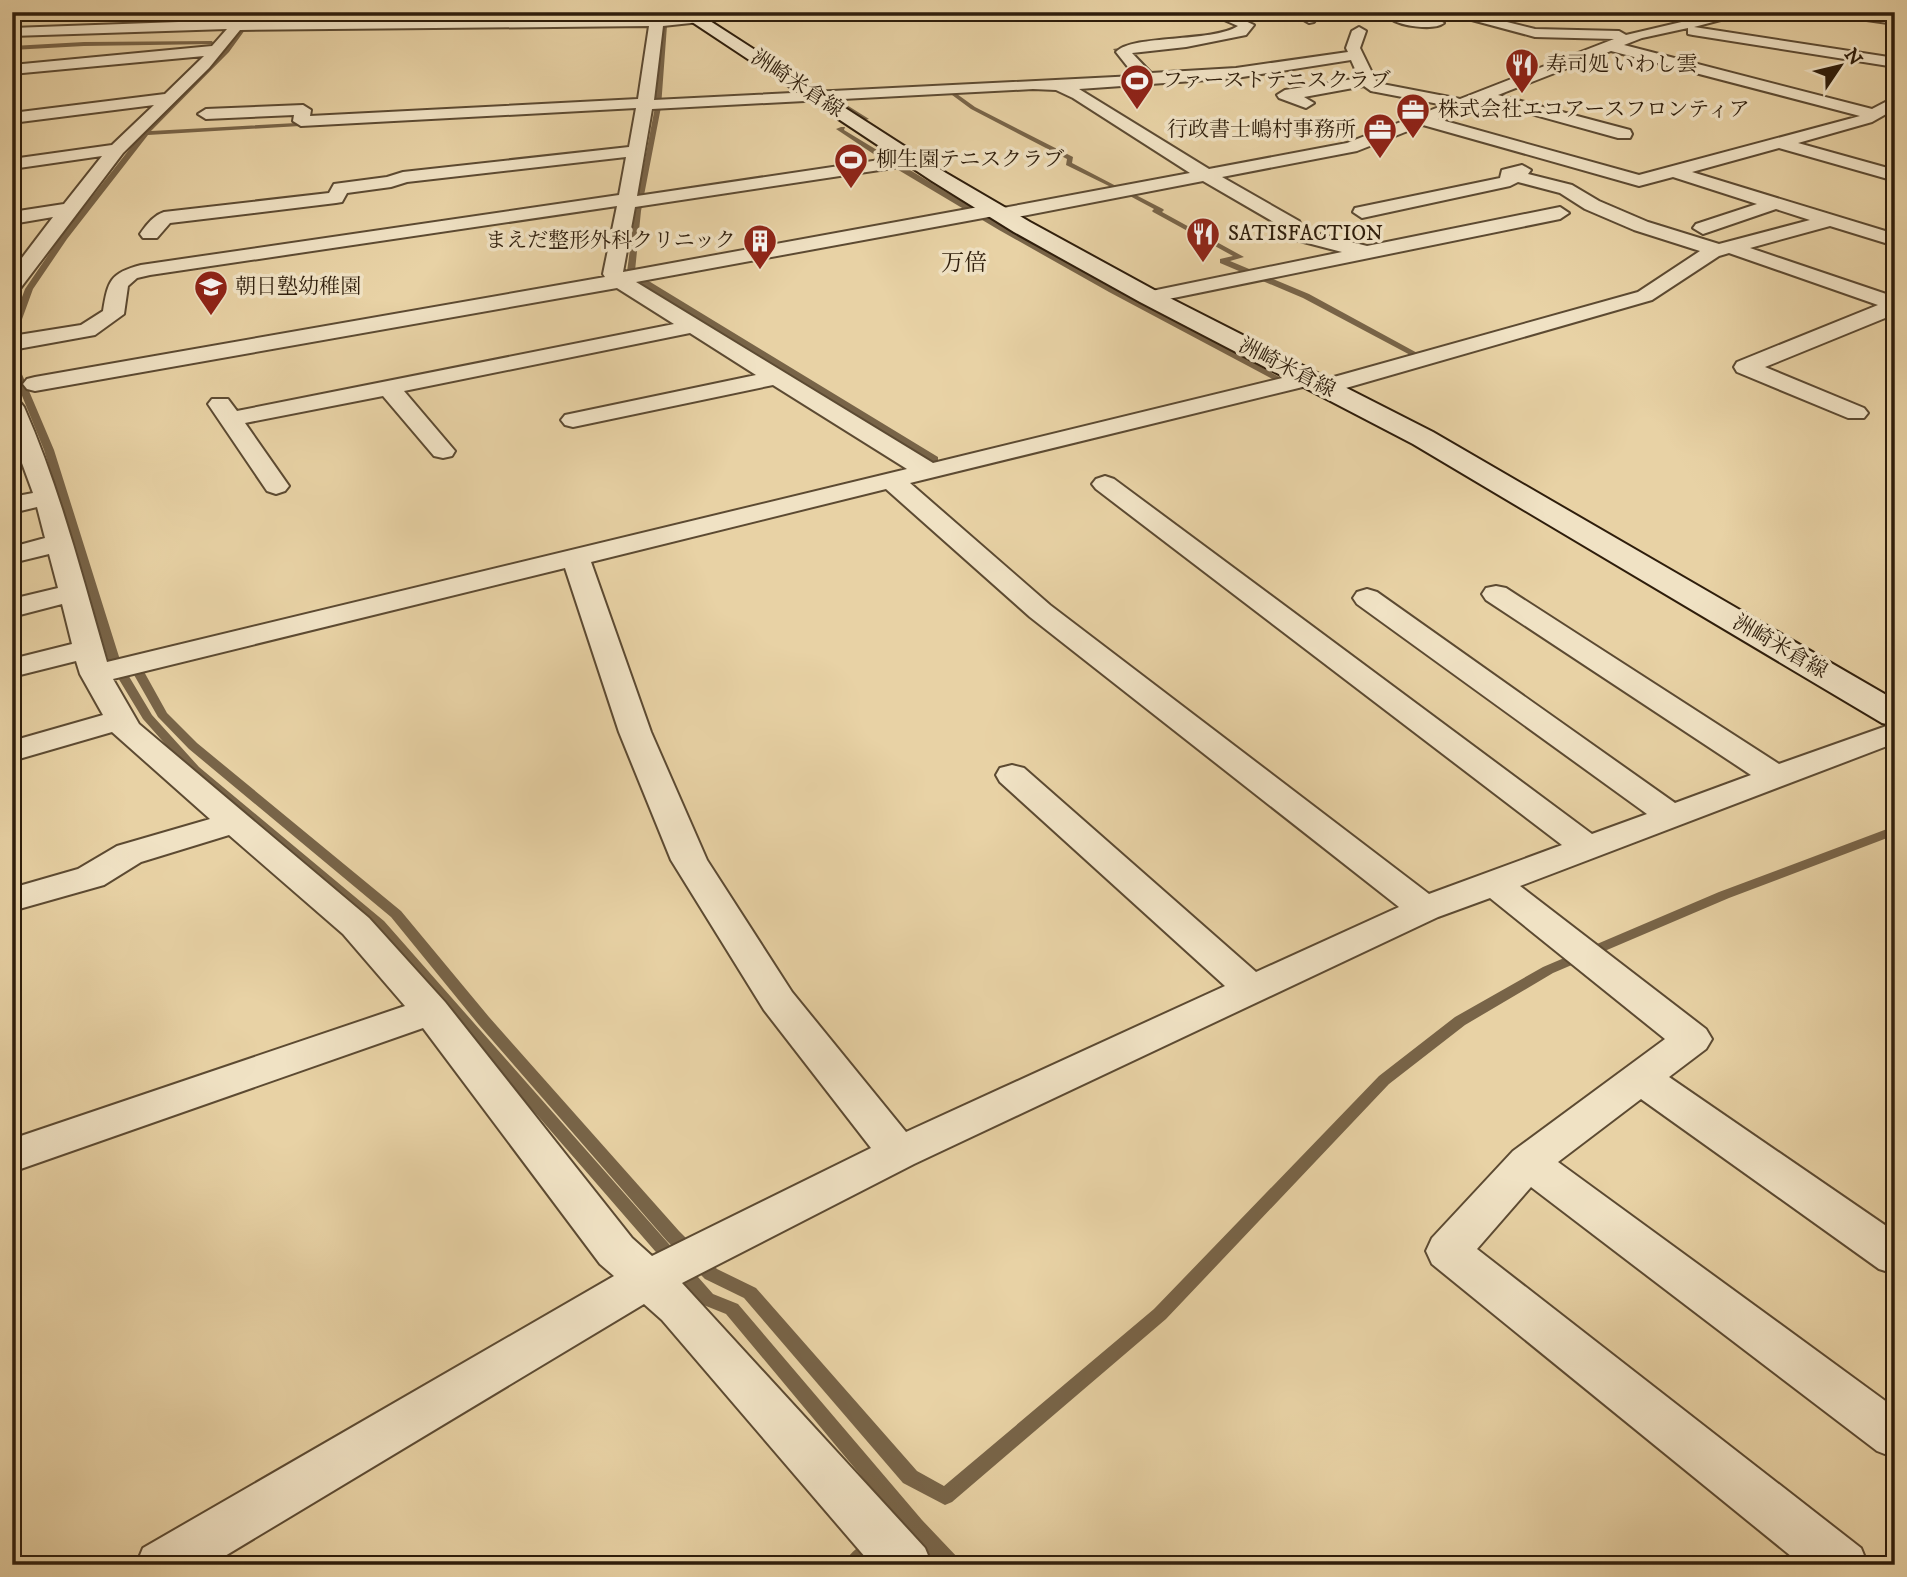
<svg xmlns="http://www.w3.org/2000/svg" width="1907" height="1577" font-family="'IM FELL DW Pica','Noto Serif JP',serif">
<rect width="100%" height="100%" fill="#e8d2a5"/>
<filter id="stains"><feTurbulence type="fractalNoise" baseFrequency=".00286" numOctaves="4"/><feColorMatrix values="0 0 0 0 .2 0 0 0 0 .09 0 0 0 0 .02 0 0 0 .5 -.17"/></filter>
<radialGradient id="worn" r=".72"><stop offset=".6" stop-color="#630" stop-opacity="0"/><stop offset="1" stop-color="#630" stop-opacity=".3"/></radialGradient>
<g fill="none" stroke-linecap="round" stroke-linejoin="round">
<path fill="#786448" fill-rule="evenodd" d="M253 12H258L229 52 151 131 315 122 317 125 148 135 67 239 33 289 17 333 18 365 54 450 121 663 152 715 199 767 384 921 713 1294 738 1304 922 1520 959 1559 962 1565H939L908 1532 726 1314 701 1304 374 927 191 773 143 719 109 663 44 450 12 371V324L25 289 61 236 143 132 225 50 229 43 228 41 231 40Z
M663 12H668L661 107 641 211 635 271 647 280 938 457V461H932L641 284 627 272 635 211 655 107Z
M1202 12H1209L1236 23 1231 24Z
M212 41 214 44 84 46 12 50V46L84 42Z
M1140 45V47L1120 50 1131 64 1128 66 1113 49Z
M950 89 975 107 1073 157 1072 163 1118 187 1113 188 1066 165 1067 159 971 109 948 92Z
M830 97H834L869 119 861 121V119L830 99Z
M841 127H845L844 130 1004 227 1283 379 1276 381 1109 292 999 230 890 165 836 129Z
M1128 193H1132L1163 209 1164 210 1162 212 1244 257 1230 261 1309 294 1421 355 1414 357 1303 298 1220 263V259L1233 256 1153 212 1152 211 1154 209 1128 195Z
M131 656 137 659 167 713 197 743 401 911 489 1017 679 1231 717 1269 756 1288 917 1471 944 1486 1154 1309 1379 1076 1455 1017 1543 967 1719 892 1895 826V835L1729 898 1553 973 1465 1025 1389 1084 1166 1319 952 1502 945 1505 903 1483 744 1298 705 1279 667 1241 479 1025 391 917 189 749 158 717 125 659Z
M876 1536 883 1539 886 1545 883 1551 868 1565H843C849 1553 864 1541 876 1536Z"/>
<g stroke="#5c4a32" stroke-width="4">
<path id="street" d="M241 12H255L247 22 700 16V22L663 26 654 100 1135 76 1116 52C1133 34 1211 43 1238 26L1206 12H1226L1254 25 1246 35 1186 47 1132 53 1151 73 1236 68 1348 52 1346 48 1352 31 1359 27 1366 31 1360 48 1377 83 1460 99 1614 39 1535 37 1442 12H1467L1535 29 1619 31 1626 35 1724 12H1751L1694 27 1895 58V67L1693 35 1688 34V28L1642 38 1624 45 1872 109 1895 97V109L1872 122 1798 143 1895 170V181L1779 148 1692 172 1895 234V246L1830 226 1750 248 1895 297V314L1765 367 1864 408 1868 413 1864 418H1848L1737 372 1734 367 1737 362 1878 305 1729 253 1719 256 1652 300 1332 392H1316L1312 387 1315 384 910 483 1050 605 1429 894 1562 845 1096 489 1092 484 1096 479 1105 476 1114 479 1592 834 1647 814 1357 604 1353 598 1357 592 1367 589 1377 592 1675 803 1751 775 1486 600 1482 594 1486 588 1496 586 1506 588 1779 764 1895 723V743L1520 886 1706 1029 1712 1039 1706 1049 1669 1077 1895 1232V1274L1879 1269 1641 1099 1558 1162 1895 1408V1458L1877 1451 1531 1187 1477 1249 1861 1548 1868 1565H1802L1432 1264 1426 1251 1432 1238 1513 1151 1665 1039 1490 898 1438 917 914 1164 682 1283 925 1548 932 1565H872L662 1320 644 1304 210 1565H136L143 1548 614 1276 600 1264 423 1028 12 1172V1139L405 1006 343 934 229 835 141 862 104 885 12 911V888L78 869 117 846 210 819 112 732 12 761V741L103 715 80 674 76 661 12 677V659L72 644 62 604 12 617V599L58 588 49 554 12 563V547L45 538 37 507 12 513V497L33 493 12 436V400L20 402 24 407C60 489 82 576 107 662L907 469 773 385 573 427 565 425 561 420 565 415 756 375 690 333 404 391 455 451 452 456 443 458 434 456 383 396 245 423 289 486 285 491 276 494 267 491 208 404 212 399H228L237 411 674 324 617 288 35 391 27 389 23 384 27 379 35 377 605 277 603 274 617 206 150 275 137 278 128 286 124 314 95 335 12 350V336L81 325 103 311C108 281 110 273 141 265L619 195 626 157 407 182 391 187 347 193 342 202 336 203 170 223 157 238H143L140 234C146 225 154 215 164 212L329 193 334 184 387 177 403 172 629 147 636 108 301 126 293 121 294 115 206 119 198 114 206 109 303 105 311 110 310 116 638 99 649 26 240 30 209 68 123 153 19 290 12 292V271L53 217 12 224V212L64 204 102 156 12 169V159L112 145 154 105 12 123V113L165 94 204 56 12 74V65L212 46 227 29 12 36V28L234 20ZM1611 51 1860 116 1639 175 1438 119 1484 101 1618 138H1630L1632 134 1630 130 1498 95ZM1351 60 1359 78 1285 90 1277 95 1279 98 1306 108 1314 103 1304 97 1364 86 1371 91 1444 105 1347 143 1209 169 1079 89 1236 78ZM1033 89 1056 90 1073 98 1190 173 1003 208 995 204 623 272 635 207 913 165 922 160 913 155 637 196 652 109ZM1423 125 1639 186 1673 177 1757 204 1696 224 1693 228 1703 234 1776 209 1810 220 1719 244 1648 222 1599 201 1572 185 1528 174 1531 170 1522 165 1502 170 1500 178 1355 208 1353 212 1362 218 1510 186 1518 182 1560 193 1585 209 1634 230 1700 251 1638 292 1316 382 1318 379 1315 374 1307 372 933 463 636 282 994 216 1002 220 1203 181 1277 224 1270 230 1273 234 1342 252 1142 293 1139 297 1142 301 1149 303 1560 219 1569 213 1560 207 1367 246 1299 229 1301 225 1299 221 1222 177 1357 151ZM886 489 1030 617 1399 907 1256 972 1024 768 1012 765 1000 768 996 775 1000 782 1225 986 906 1132 792 992 707 860 651 732 591 562ZM565 568 619 732 671 860 764 1010 871 1148 652 1256 632 1238 445 1002 369 918 139 724 113 679Z
M1306 12H1320L1314 22 1309 23 1302 19Z
M1395 12H1409L1407 16 1437 19 1444 23C1434 31 1401 26 1391 19Z
M1831 12H1869L1895 16V24L1838 16Z"/>
</g>
<g stroke="#2e1d0b" stroke-width="4">
<path id="secondary" d="M677 12H696L946 173 1030 222 1158 292 1433 432 1895 700V726L1882 723 1413 444 1140 302 1014 232 932 181Z"/>
</g>
<g stroke="#2e1d0b" stroke-width="4">
<path id="highway" d="M1869 12H1895V20L1871 15Z"/>
</g>
<use href="#street" fill="#f0e2c4" fill-rule="evenodd"/>
<use href="#secondary" fill="#f0e2c4" fill-rule="evenodd"/>
<use href="#highway" fill="#e8d2a5" fill-rule="evenodd"/>
</g>
<defs>
<g id="restaurant-pin" transform="scale(1.75)"><path d="M0 17L-7.5 6A9.5 9.5 0 1 1 7.5 6Z" fill="#8f2418" stroke="#f0e2c4"/><path d="M-5-6h1v4h1v-4h1v4h1v-4h1v5L-1.5 .5V6h-2V.5L-5-1ZM5-6V6H3V1.5H1.5Q1.5-4 5-6Z" fill="#fff"/></g>
<g id="stadium-pin" transform="scale(1.75)"><path d="M0 17L-7.5 6A9.5 9.5 0 1 1 7.5 6Z" fill="#8f2418" stroke="#f0e2c4"/><path d="M0-5a6.5 5 0 1 0 0 10a6.5 5 0 1 0 0-10ZM-3.5-1.8h7v3.6h-7Z" fill="#fff"/></g>
<g id="office-pin" transform="scale(1.75)"><path d="M0 17L-7.5 6A9.5 9.5 0 1 1 7.5 6Z" fill="#8f2418" stroke="#f0e2c4"/><path d="M-6-3h4V-5.5h4V-3h4V5H-6ZM-1-4.5V-3h2v-1.5ZM-6 0V1H6V0Z" fill="#fff"/></g>
<g id="building-pin" transform="scale(1.75)"><path d="M0 17L-7.5 6A9.5 9.5 0 1 1 7.5 6Z" fill="#8f2418" stroke="#f0e2c4"/><path d="M-4-6H4V6H1V3H-1V6H-4ZM-2.5-4.3h1.7v1.8h-1.7ZM.8-4.3h1.7v1.8H.8ZM-2.5-1h1.7V.8h-1.7ZM.8-1h1.7V.8H.8Z" fill="#fff"/></g>
<g id="school-pin" transform="scale(1.75)"><path d="M0 17L-7.5 6A9.5 9.5 0 1 1 7.5 6Z" fill="#8f2418" stroke="#f0e2c4"/><path d="M0-5L7-2L0 1L-7-2ZM-4 1L0 2.5L4 1V4Q0 6-4 4Z" fill="#fff"/></g>
</defs>
<g fill-rule="evenodd">
<use href="#restaurant-pin" x="1522" y="65"/>
<use href="#stadium-pin" x="1137" y="81"/>
<use href="#office-pin" x="1413" y="110"/>
<use href="#office-pin" x="1380" y="130"/>
<use href="#stadium-pin" x="851" y="160"/>
<use href="#restaurant-pin" x="1203" y="234"/>
<use href="#building-pin" x="760" y="241"/>
<use href="#school-pin" x="211" y="287"/>
</g>
<g text-anchor="middle" dominant-baseline="central" stroke-width="7" stroke-linejoin="round" paint-order="stroke">
<g font-size="21" fill="#2e1d0b" stroke="#f0e2c4" text-anchor="start">
<text x="1546" y="65">寿司処 いわし雲</text>
<text x="1162" y="81">ファーストテニスクラブ</text>
<text x="1438" y="110">株式会社エコアースフロンティア</text>
<text x="1356" y="130" text-anchor="end">行政書士嶋村事務所</text>
<text x="876" y="160">柳生園テニスクラブ</text>
<text x="1228" y="234">SATISFACTION</text>
<text x="736" y="241" text-anchor="end">まえだ整形外科クリニック</text>
<text x="235" y="287">朝日塾幼稚園</text>
</g>
<g font-size="21" fill="#2e1d0b" stroke="#f0e2c4">
<text transform="translate(797 84) rotate(33)">洲崎米倉線</text>
<text transform="translate(1287 368) rotate(27)">洲崎米倉線</text>
<text transform="translate(1780 647) rotate(30)">洲崎米倉線</text>
</g>
<g font-size="23" fill="#2e1d0b" stroke="#f0e2c4">
<text x="964" y="263">万倍</text>
</g>
</g>
<rect width="1907" height="1577" fill="none" stroke="#e8d2a5" stroke-width="42"/>
<rect x="14" y="14" width="1879" height="1549" fill="none" stroke="#2e1d0b" stroke-width="3.5"/>
<rect x="21" y="21" width="1865" height="1535" fill="none" stroke="#2e1d0b" stroke-width="2"/>
<g transform="translate(1840 66) rotate(55)" stroke="#f0e2c4" stroke-width="5" paint-order="stroke">
<path d="M0-5L12 26L0 18L-12 26Z" fill="#2e1d0b"/>
<text y="-10" font-size="19" font-weight="bold" text-anchor="middle" fill="#2e1d0b">N</text>
</g>
<rect width="100%" height="100%" filter="url(#stains)"/>
<rect width="100%" height="100%" fill="url(#worn)"/>
</svg>
